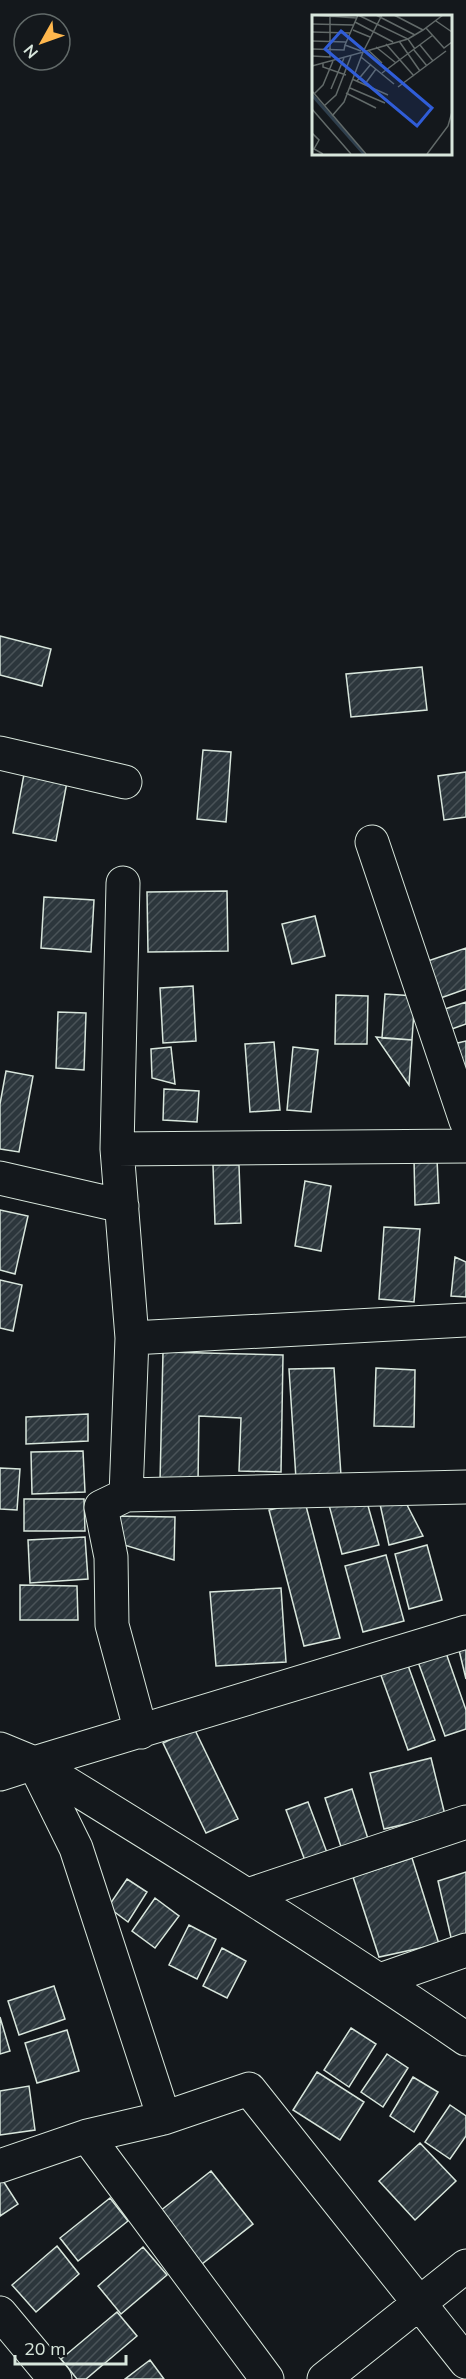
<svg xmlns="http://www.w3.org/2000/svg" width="466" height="2379" font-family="Mulish,sans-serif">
<defs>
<pattern id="building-hatch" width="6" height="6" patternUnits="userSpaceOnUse" patternTransform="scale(1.5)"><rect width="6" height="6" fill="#2c363c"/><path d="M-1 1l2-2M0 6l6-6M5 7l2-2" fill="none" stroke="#4a5358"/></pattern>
</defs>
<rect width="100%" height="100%" fill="#14181c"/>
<path fill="url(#building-hatch)" stroke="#d8e6dc" stroke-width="1.5" d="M0 636 51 649 42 686 0 675Z
M422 667 427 710 351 717 346 674Z
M203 750 231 752 226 822 197 819Z
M466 772V817L444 820 438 776Z
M24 774 67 782 56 841 13 833Z
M227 891 228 951 148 952 147 892Z
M44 897 94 900 91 952 41 948Z
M315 916 325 956 292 964 282 924Z
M466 948V989L435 1000 422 963Z
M193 986 196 1041 163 1043 160 988Z
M385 994 415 996 412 1040 382 1038Z
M336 995 368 996 367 1044H335Z
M466 1002V1024L449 1030 442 1010Z
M58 1012 86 1013 84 1070 56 1068Z
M376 1037 412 1040 409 1085Z
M466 1041V1070L453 1044Z
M274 1042 280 1110 250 1112 245 1044Z
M171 1047 175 1084 152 1078 151 1049Z
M293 1047 318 1050 311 1112 287 1110Z
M6 1071 33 1076 19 1152 0 1149V1104Z
M164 1089 199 1091 197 1122 163 1120Z
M414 1159H437L439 1203 415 1205Z
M213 1165H239L241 1223 215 1224Z
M305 1181 331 1186 321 1251 295 1246Z
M0 1210 28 1216 15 1274 0 1270Z
M384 1227 420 1229 414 1302 379 1299Z
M455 1257 466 1262V1297L451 1296Z
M0 1280 22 1285 13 1331 0 1328Z
M163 1352 283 1355 281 1472 239 1471 241 1418 199 1416 198 1483 160 1482Z
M334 1368 341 1476 296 1479 289 1369Z
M376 1368 415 1370 414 1427 374 1426Z
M88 1414V1441L26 1444V1417Z
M83 1451 85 1492 32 1494 31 1452Z
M0 1468 20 1469 17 1510 0 1509Z
M365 1495 379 1545 342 1554 329 1505Z
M24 1499H84L85 1531H24Z
M404 1499 423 1536 389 1545 380 1504Z
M305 1502 340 1638 304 1646 269 1510Z
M110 1516 175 1517 174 1560 124 1545Z
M85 1537 88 1579 30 1583 28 1540Z
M427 1545 442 1600 409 1609 395 1554Z
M386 1555 404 1621 363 1632 345 1566Z
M20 1585 77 1586 78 1620H20Z
M281 1588 286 1662 216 1666 210 1592Z
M466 1648V1679L459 1650Z
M445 1650 466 1710V1729L445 1736 417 1659Z
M405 1657 435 1740 408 1750 378 1667Z
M194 1728 238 1819 206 1833 163 1743Z
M431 1758 445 1815 384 1829 370 1773Z
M352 1789 370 1845 343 1853 325 1798Z
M308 1802 329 1858 307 1866 286 1810Z
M412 1858 439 1944 379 1957 353 1877Z
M466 1872V1937L452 1942 438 1881Z
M127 1879 147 1892 128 1922 108 1907Z
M155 1898 179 1916 155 1948 132 1931Z
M189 1925 216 1939 197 1979 169 1965Z
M222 1948 246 1961 227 1998 203 1986Z
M54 1986 65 2019 19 2035 8 2001Z
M0 2017 10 2051 0 2054Z
M351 2028 376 2044 349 2087 324 2070Z
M67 2030 79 2071 37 2083 25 2043Z
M387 2054 408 2068 383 2107 361 2092Z
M317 2072 364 2102 340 2140 293 2110Z
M413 2077 438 2092 414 2132 390 2116Z
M29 2086 35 2130 0 2135V2091Z
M450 2105 466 2116V2136L450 2159 425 2142Z
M420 2143 456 2181 415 2220 379 2181Z
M211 2171 253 2224 202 2264 160 2211Z
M0 2176 18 2204 0 2216Z
M110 2198 128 2221 78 2261 60 2238Z
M57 2246 79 2274 36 2312 12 2285Z
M143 2247 167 2275 121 2314 98 2286Z
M117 2312 137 2336 86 2379H77L61 2359Z
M150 2360 164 2379H125Z"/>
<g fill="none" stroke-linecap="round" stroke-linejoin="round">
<g stroke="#d8e6dc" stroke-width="35">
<path id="minor" d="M0 753 125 782
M372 842 466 1121
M123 883 117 1149 132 1338 126 1495 101 1507 111 1557 112 1625 141 1732
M117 1149 466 1146
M0 1178 122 1206
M132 1338 466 1320
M126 1495 466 1487
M466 1632 34 1763C180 1853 325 1942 466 2039
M0 1749 34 1763 0 1774
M248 1895 466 1822
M380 1980 466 1950
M164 2118 249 2089 466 2362
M87 2136 267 2379
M0 2166 87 2136 164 2118 76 1848 34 1763
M0 2313 55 2379
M324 2379 466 2266"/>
</g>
<use href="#minor" stroke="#14181c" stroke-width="33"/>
</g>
<g transform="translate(312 15)">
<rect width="140" height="140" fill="#14181c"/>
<path fill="none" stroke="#2f3f4d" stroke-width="3" d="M0 80 52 139"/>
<path fill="none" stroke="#626a69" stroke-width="1.5" d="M0 0 45 3M46 0 96 24 103 34M46 0 33 30 49 36M64 0 103 20M70 0 51 37 96 24 111 15M82 0 111 15 131 0M124 6 140 17M43 7 81 27M0 9 41 10M114 13 132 33 140 27M41 15 58 22M0 17 39 18M0 26 34 27M87 26 108 56M74 29 102 61M108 30 121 46M64 32 84 48M0 34 32 35 33 30M56 35 70 48M102 35 115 51M0 41 18 42V0M49 42 82 69M11 48V52L34 60M0 51 51 37 32 87 20 101M70 58 121 20M40 64 76 80M45 66 59 49M53 69 64 54M86 72 134 36M38 73 73 88M19 74 32 43M0 76 54 139M34 78 64 93M2 79 11 70 21 46M12 91 24 80 39 41M0 94 39 139M0 118 7 125 2 134 11 139M115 139 136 111 140 97"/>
<path fill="#305dd8" fill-opacity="0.15" stroke="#305dd8" stroke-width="3" d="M29 16 120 93 105 111 13 34Z"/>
<rect width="140" height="140" fill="none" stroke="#d8e6dc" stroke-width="3"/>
</g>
<g transform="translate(42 42) rotate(230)"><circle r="28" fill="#14181c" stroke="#626a69" stroke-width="1.5"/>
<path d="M0-4.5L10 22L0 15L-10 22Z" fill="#ffb74d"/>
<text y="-9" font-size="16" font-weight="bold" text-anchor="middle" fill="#d8e6dc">N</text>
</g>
<path d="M15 2355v9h111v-9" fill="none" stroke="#d8e6dc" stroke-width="3"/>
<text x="24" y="2355" font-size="18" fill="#d8e6dc" stroke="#14181c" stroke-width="4.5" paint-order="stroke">20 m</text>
</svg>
